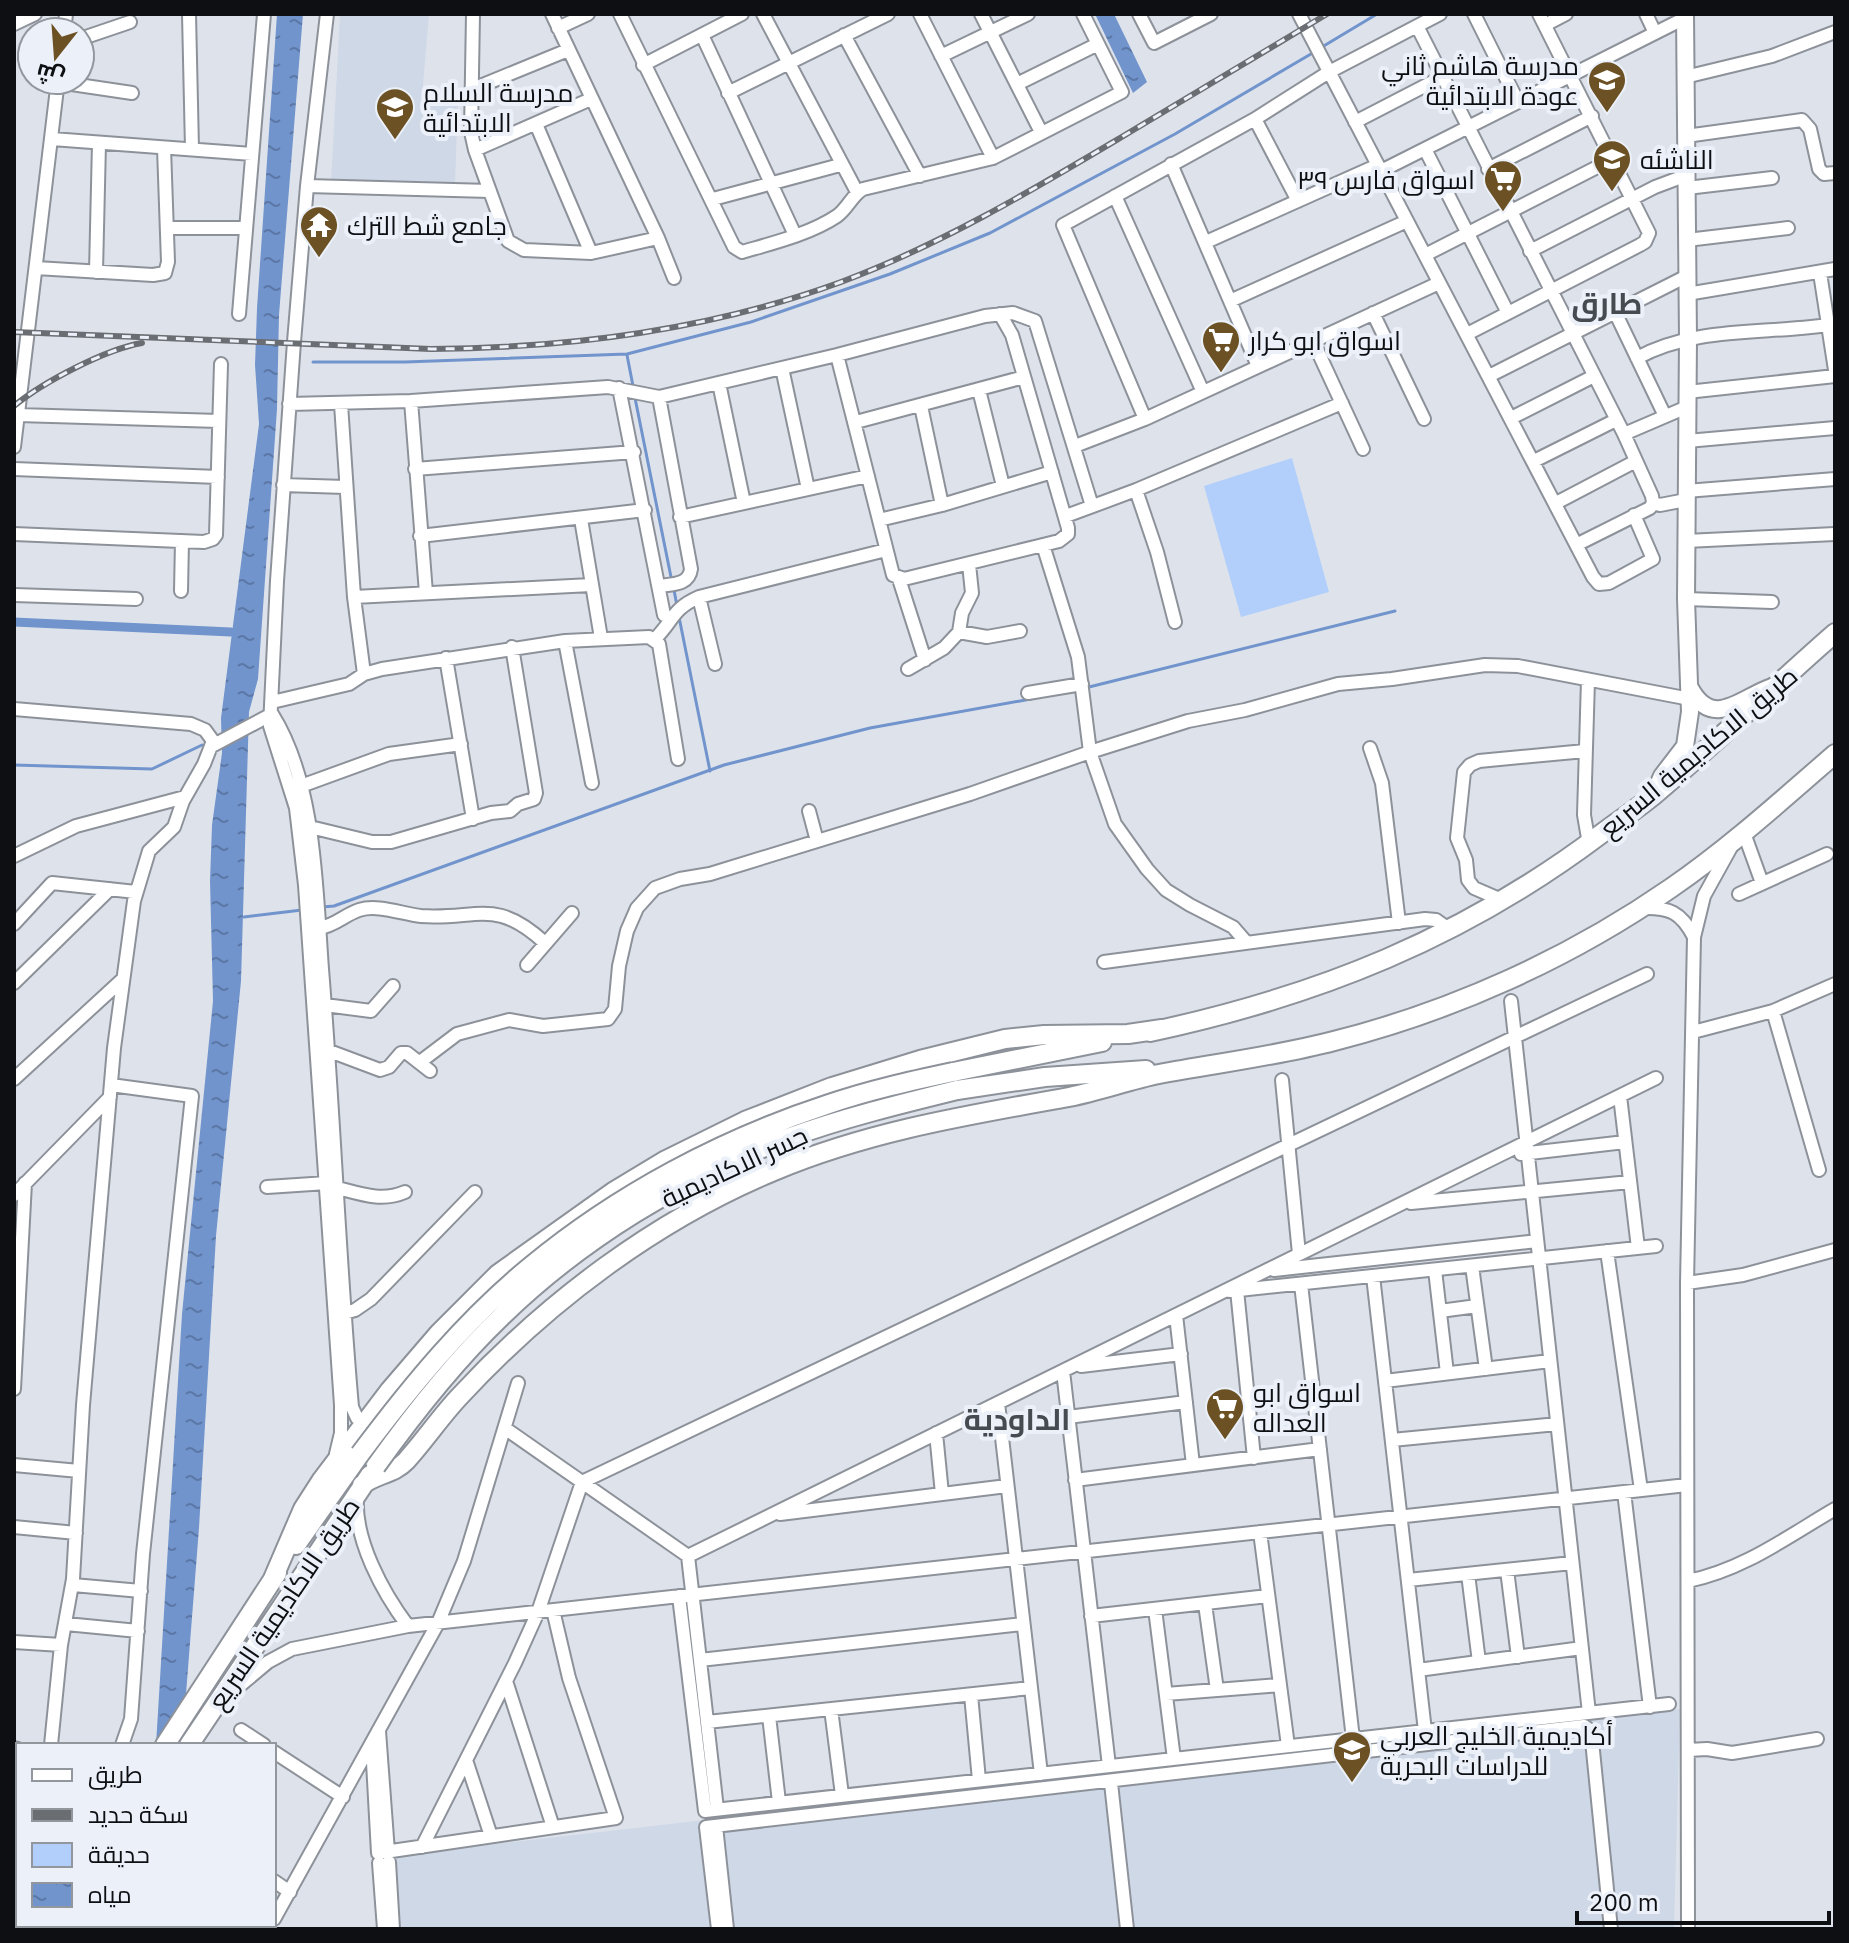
<svg xmlns="http://www.w3.org/2000/svg" width="1849" height="1943" font-family="'IBM Plex Sans',Cairo,sans-serif">
<defs>
<pattern id="water-ripples" width="26" height="14" patternUnits="userSpaceOnUse" patternTransform="scale(2)"><rect width="26" height="14" fill="#7194cd"/><path d="M2 4q2-2 4 0t4 0M15 11q2-2 4 0t4 0" fill="none" stroke="#5b77a5"/></pattern>
</defs>
<rect width="100%" height="100%" fill="#dee3eb"/>
<path fill="#cfd8e7" d="M340 14H429L422 97 458 98 455 184H331Z
M1680 1709 1674 1929H377L372 1858Z"/>
<path fill="#b2cffc" d="M1292 458 1329 592 1241 617 1204 486Z"/>
<path fill="url(#water-ripples)" d="M277 14H303L279 315 277 409 258 679 249 712 241 981 216 1236 199 1528 182 1745H156L182 1314 213 1001 210 881 212 825 222 753 221 718 259 424 255 365 257 308Z
M1095 14H1114L1147 82 1133 93Z"/>
<g fill="none" stroke-linecap="round" stroke-linejoin="round">
<path stroke="#7194cd" stroke-width="3" d="M1322 47 1377 14
M627 355 633 386
M313 362H405L627 354 751 322 890 274 990 233 1175 134 1316 51
M635 398 672 582
M674 590 677 606
M679 617 710 771
M1085 688 1395 611
M14 765 152 769 202 745
M322 907 334 906 724 765 870 728 1031 699
M244 917 302 910"/>
<path stroke="#7194cd" stroke-width="9" d="M14 622 231 632"/>
<g stroke="#8d929a" stroke-width="16">
<path id="minor" d="M189 14 192 149
M327 14 307 186 294 342 277 581 270 726 296 808 305 885 341 1405V1433L336 1454
M473 14 471 132 475 150 508 241 524 250 591 253 658 238
M552 14 658 238 674 278
M620 14 734 247 742 252C773 243 810 234 837 216 848 208 852 195 863 189L993 158 1122 92 1083 14
M763 14 857 192
M920 14 993 158
M981 14 1041 132
M1139 14 1154 43 1211 14
M1299 14 1593 577 1599 584 1609 583 1653 559 1634 515
M1474 14 1518 102
M1646 14 1655 33
M14 24 35 14
M1545 25 1566 14
M1417 26 1624 434 1652 496 1653 503 1650 508 1578 544
M558 28 588 14
M64 32 66 14
M702 35 795 235
M844 35 920 176
M80 39 130 22
M941 56 1028 14
M643 65 742 14
M1685 77 1772 56 1835 32
M58 82 132 93
M1017 84 1098 44
M473 89 568 50
M728 93 888 14
M1255 119 1298 201
M1355 122 1442 77
M536 124 591 253
M1686 136 1802 120 1810 129 1819 169 1824 174 1835 173
M52 139 252 154
M1425 149 1508 313
M475 150 591 99
M1171 164 1258 366
M1488 169 1592 116
M1381 171 1685 18
M307 186 490 191
M1687 188 1772 178
M1115 196 1203 392
M713 199 840 165
M167 228H246
M1687 240 1788 228
M1206 242 1378 165
M1530 251 1655 187 1687 175
M1425 255 1613 159
M36 268 153 275 165 273 168 262 164 148
M96 272 99 143
M1820 273 1835 370
M1687 294 1835 269
M1230 301 1407 221
M1615 312 1665 416
M1373 313 1424 419
M239 314 264 14
M1467 334 1640 245 1645 242 1649 233 1539 14
M1313 341 1363 449
M837 355 893 575 904 579 1043 545 1059 541 1068 534V528L1012 335 1000 314
M1637 358C1697 325 1769 335 1835 324
M782 368 808 489
M1489 376 1687 276
M719 383 744 503
M619 388 664 615
M979 390 1003 486
M1687 392 1835 376
M411 401 426 593
M289 404 411 401 608 387 659 397 837 355 985 316 1013 313 1035 321 1092 506
M341 404 354 597 364 674
M921 406 942 505
M18 415 219 421
M1511 418 1594 376
M1145 419 1063 225 1255 119 1329 72 1440 14
M856 422 1024 377
M1624 434 1687 407
M1687 441 1835 428
M1075 446 1145 419 1439 283
M14 447 58 80
M1534 461 1616 420
M14 469 218 477
M415 469 634 452
M283 485 345 487
M1136 490 1157 552 1175 622
M1686 491 1835 479
M1556 503 1636 461
M1653 503 1660 505 1686 500
M1066 516 1136 490 1342 403
M680 517 868 476
M581 519 601 638
M879 520 942 505 1052 472
M14 534 204 542 213 539 216 535 221 364
M420 536 645 510
M1686 541 1835 534
M1043 545 1078 657 1090 752 1115 824 1147 869 1166 890 1190 905 1233 927 1246 942
M899 579 925 660
M659 586C673 584 689 585 691 569L659 397
M181 591 182 541
M14 595 136 599
M354 597 591 585
M699 597 715 664
M1686 599 1772 602
M959 632 962 613 972 593 969 564
M655 639C674 620 672 609 699 597L886 550
M565 641 592 783
M446 658 473 819
M908 669 944 648 959 632 987 637 1020 631
M1588 680 1584 815 1589 844
M1028 693 1082 684
M272 702 349 684 364 674 382 669 565 641 649 637 659 644 660 650 678 759
M14 709 191 724 205 730 213 741 204 764 183 801 174 827 149 851 134 901 114 1048 83 1405 73 1579 61 1645 51 1745
M272 714C316 784 316 889 322 969 334 1115 339 1261 352 1407L357 1418 361 1420 369 1418
M212 746 272 714
M1370 748 1382 783 1399 923
M301 786 389 754 461 744
M809 811 817 841
M310 827 372 842H391L491 813 510 811 518 804 534 799 536 793 512 647
M1744 833 1762 883
M14 856 76 826 185 797
M1739 894 1827 854
M1504 901 1474 888 1468 880 1466 860 1457 838 1464 772 1470 765 1479 761 1585 751
M1642 908C1669 907 1681 912 1694 937
M14 924 52 883 136 892
M319 928C335 926 344 915 359 910 378 904 402 914 421 916 478 920 495 897 545 943
M1104 962 1425 919 1436 920 1450 930
M527 965 572 913
M14 983 110 889
M1511 1001 1589 1713
M325 1005 371 1011 393 986
M1773 1011 1819 1170
M1693 1032 1773 1011 1835 984
M324 1049 380 1070 389 1067 401 1053H407L430 1071
M420 1062 457 1034 509 1020 543 1026 608 1019 615 1009 619 966 627 931 637 908 655 888 680 879 710 874 970 794 1090 752 1188 721 1245 710 1338 684 1392 679 1485 665 1518 666 1690 699
M14 1079 123 979
M1282 1080 1299 1254
M111 1085 192 1096 143 1554 131 1719 122 1745
M1620 1096 1638 1248
M1521 1154 1625 1142
M267 1187 327 1183
M338 1188C361 1194 382 1202 405 1192
M14 1195 110 1097
M1411 1203 1630 1182
M1607 1251 1641 1490
M1472 1266 1486 1369
M1274 1270 1537 1241
M1435 1270 1447 1373
M1373 1276 1425 1731
M1687 1283 1743 1275 1835 1250
M1301 1284 1353 1739
M1237 1290 1254 1458
M1230 1291 1656 1246
M1440 1311 1477 1306
M337 1315 355 1310 371 1299 475 1192
M1176 1315 1193 1465
M1081 1366 1181 1354
M1063 1371 1109 1766
M1385 1381 1550 1361
M14 1389 25 1183
M998 1403 1041 1774
M1068 1417 1186 1402
M506 1429 688 1556 717 1809
M936 1433 942 1494
M1392 1440 1557 1424
M14 1465 79 1471
M1075 1480 1320 1449
M1624 1492 1650 1707
M357 1497C354 1540 383 1593 408 1626
M780 1514 1007 1486
M14 1527 76 1533
M1260 1532 1288 1746
M688 1556 1656 1078
M1507 1570 1518 1657
M1468 1574 1479 1662
M1408 1580 1572 1563
M1688 1581C1743 1570 1787 1537 1835 1509
M73 1585 141 1591
M679 1596 705 1811 1669 1704
M1205 1604 1217 1690
M1155 1609 1174 1759
M1091 1616 1268 1596
M66 1624 138 1631
M14 1642 61 1645
M700 1660 1023 1624
M1418 1670 1582 1648
M506 1681 553 1827
M231 1693 268 1662 292 1649 408 1626 1687 1485
M1166 1694 1280 1685
M971 1695 979 1780
M831 1709 842 1795
M769 1716 779 1802
M707 1722 1031 1688
M241 1730 264 1745
M379 1731 388 1852
M372 1744 378 1853 616 1818 569 1678 553 1610
M14 1748 18 1749
M1688 1750 1707 1749 1732 1753 1817 1739
M274 1752 343 1797
M466 1760 491 1836
M1111 1783 1127 1929
M14 1819H18
M716 1826 727 1929
M422 1847 515 1663 538 1612 582 1482 1647 974
M389 1862 393 1929
M379 1863 384 1929
M274 1881 290 1892
M14 1887 18 1879
M274 1919 438 1623 464 1561 518 1383
M237 1925 243 1929
M718 1929 706 1827 1584 1726 1591 1731 1611 1929
M1688 1929 1687 1283 1694 937 1704 896 1730 849"/>
</g>
<g stroke="#8d929a" stroke-width="20">
<path id="major" d="M1690 688C1713 731 1742 697 1772 687
M1654 794 1662 776 1685 746 1690 712 1686 599 1688 338 1685 14"/>
</g>
<g stroke="#8d929a" stroke-width="22">
<path id="highway" d="M1150 1032C1318 996 1463 938 1601 834 1618 821 1637 809 1654 795 1716 743 1774 686 1835 633
M953 1072 1102 1042
M957 1090 1045 1077 1146 1070
M362 1485C375 1474 394 1474 406 1461 425 1440 441 1416 460 1396 547 1302 656 1220 774 1171 869 1131 969 1115 1069 1097 1100 1091 1129 1080 1159 1074 1218 1063 1277 1056 1334 1041 1453 1011 1570 958 1671 888 1729 848 1782 800 1835 754
M296 1545 360 1454
M272 1581 303 1509 321 1481 390 1390 439 1333 498 1274 613 1192 666 1160 745 1121 832 1087 920 1060 1005 1039 1044 1035 1128 1034 1162 1029
M165 1745 277 1573
M189 1745 370 1475
M42 1929 45 1925
M74 1929 76 1925"/>
</g>
<use href="#minor" stroke="#fff" stroke-width="12"/>
<use href="#major" stroke="#fff" stroke-width="16"/>
<use href="#highway" stroke="#fff" stroke-width="18"/>
<g stroke="#6a6d72" stroke-width="6">
<path id="rail" d="M14 332 431 349C569 348 710 330 841 282 940 245 1029 192 1120 138 1189 97 1258 55 1327 14
M14 406C43 382 106 349 142 343"/>
</g>
<use href="#rail" stroke="#ebf0f9" stroke-width="3" stroke-dasharray="9" stroke-linecap="butt"/>
<g stroke="#8d929a" stroke-width="22" stroke-linecap="butt">
<path id="highway-bridge" d="M360 1454C411 1386 465 1320 531 1266 618 1194 722 1139 829 1104 870 1090 911 1081 953 1072
M376 1466C414 1413 454 1362 501 1317 581 1239 683 1177 788 1138 843 1118 900 1104 957 1090"/>
</g>
<use href="#highway-bridge" stroke="#fff" stroke-width="18"/>
</g>
<defs>
<g id="school-pin" transform="scale(2)"><path d="M0 17L-7.5 6A9.5 9.5 0 1 1 7.5 6Z" fill="#6b5123" stroke="#ebf0f9"/><path d="M0-5L7-2L0 1L-7-2ZM-4 1L0 2.5L4 1V4Q0 6-4 4Z" fill="#fff"/></g>
<g id="supermarket-pin" transform="scale(2)"><path d="M0 17L-7.5 6A9.5 9.5 0 1 1 7.5 6Z" fill="#6b5123" stroke="#ebf0f9"/><path d="M-6-5.5h2.5l.6 2H6L4.5 2H-2.5L-4.4-4H-6ZM-1.5 3.2a1.3 1.3 0 1 0 .1 0ZM3 3.2a1.3 1.3 0 1 0 .1 0Z" fill="#fff"/></g>
<g id="temple-pin" transform="scale(2)"><path d="M0 17L-7.5 6A9.5 9.5 0 1 1 7.5 6Z" fill="#6b5123" stroke="#ebf0f9"/><path d="M0-6L5-2H3V0L6.5 2.5H4V6H1.5V3h-3V6H-4V2.5H-6.5L-3 0V-2H-5Z" fill="#fff"/></g>
<g id="university-pin" transform="scale(2)"><path d="M0 17L-7.5 6A9.5 9.5 0 1 1 7.5 6Z" fill="#6b5123" stroke="#ebf0f9"/><path d="M0-5L7-2L0 1L-7-2ZM-4 1L0 2.5L4 1V4Q0 6-4 4Z" fill="#fff"/></g>
</defs>
<g fill-rule="evenodd">
<use href="#school-pin" x="1607" y="80"/>
<use href="#school-pin" x="395" y="107"/>
<use href="#school-pin" x="1612" y="159"/>
<use href="#supermarket-pin" x="1503" y="179"/>
<use href="#temple-pin" x="319" y="225"/>
<use href="#supermarket-pin" x="1221" y="340"/>
<use href="#supermarket-pin" x="1225" y="1407"/>
<use href="#university-pin" x="1352" y="1750"/>
</g>
<g text-anchor="middle" dominant-baseline="central" stroke-width="8" stroke-linejoin="round" paint-order="stroke">
<g font-size="26" fill="#0d0f12" stroke="#ebf0f9" text-anchor="start">
<text x="1579" y="65" text-anchor="end">مدرسة هاشم ثاني<tspan x="1579" dy="30">عودة الابتدائية</tspan></text>
<text x="423" y="92">مدرسة السلام<tspan x="423" dy="30">الابتدائية</tspan></text>
<text x="1640" y="159">الناشئه</text>
<text x="1475" y="179" text-anchor="end">اسواق فارس ٣٩</text>
<text x="347" y="225">جامع شط الترك</text>
<text x="1249" y="340">اسواق ابو كرار</text>
<text x="1253" y="1392">اسواق ابو<tspan x="1253" dy="30">العداله</tspan></text>
<text x="1380" y="1735">أكاديمية الخليج العربي<tspan x="1380" dy="30">للدراسات البحرية</tspan></text>
</g>
<g font-size="26" fill="#0d0f12" stroke="#ebf0f9">
<text transform="translate(1698 751) rotate(-40)">طريق الاكاديمية السريع</text>
<text transform="translate(734 1166) rotate(-25)">جسر الاكاديمية</text>
<text transform="translate(283 1603) rotate(-56)">طريق الاكاديمية السريع</text>
</g>
<g font-size="30" font-weight="bold" fill="#464b52" stroke="#ebf0f9">
<text x="1607" y="302">طارق</text>
<text x="1017" y="1418">الداودية</text>
</g>
</g>
<rect width="1849" height="1943" fill="none" stroke="#0d0f12" stroke-width="32"/>
<rect x="16" y="1743" width="260" height="184" fill="#ebf0f9" stroke="#92969d" stroke-width="2"/>
<rect x="32" y="1769" width="40" height="12" fill="#ffffff" stroke="#92969d" stroke-width="2"/>
<text x="88" y="1783" font-size="24" fill="#0d0f12">طريق</text>
<rect x="32" y="1809" width="40" height="12" fill="#6a6d72" stroke="#92969d" stroke-width="2"/>
<text x="88" y="1823" font-size="24" fill="#0d0f12">سكة حديد</text>
<rect x="32" y="1843" width="40" height="24" fill="#b2cffc" stroke="#92969d" stroke-width="2"/>
<text x="88" y="1863" font-size="24" fill="#0d0f12">حديقة</text>
<rect x="32" y="1883" width="40" height="24" fill="url(#water-ripples)" stroke="#92969d" stroke-width="2"/>
<text x="88" y="1903" font-size="24" fill="#0d0f12">مياه</text>
<g transform="translate(56 56) rotate(197)"><circle r="38" fill="#ebf0f9" stroke="#92969d" stroke-width="2"/>
<path d="M0-6L14 30L0 20L-14 30Z" fill="#6b5123"/>
<text y="-12" font-size="22" font-weight="bold" text-anchor="middle" fill="#0d0f12">ش</text>
</g>
<path d="M1577 1911v12h252v-12" fill="none" stroke="#0d0f12" stroke-width="4"/>
<text x="1589" y="1911" font-size="24" fill="#0d0f12" stroke="#ebf0f9" stroke-width="6" paint-order="stroke">200 m</text>
</svg>
